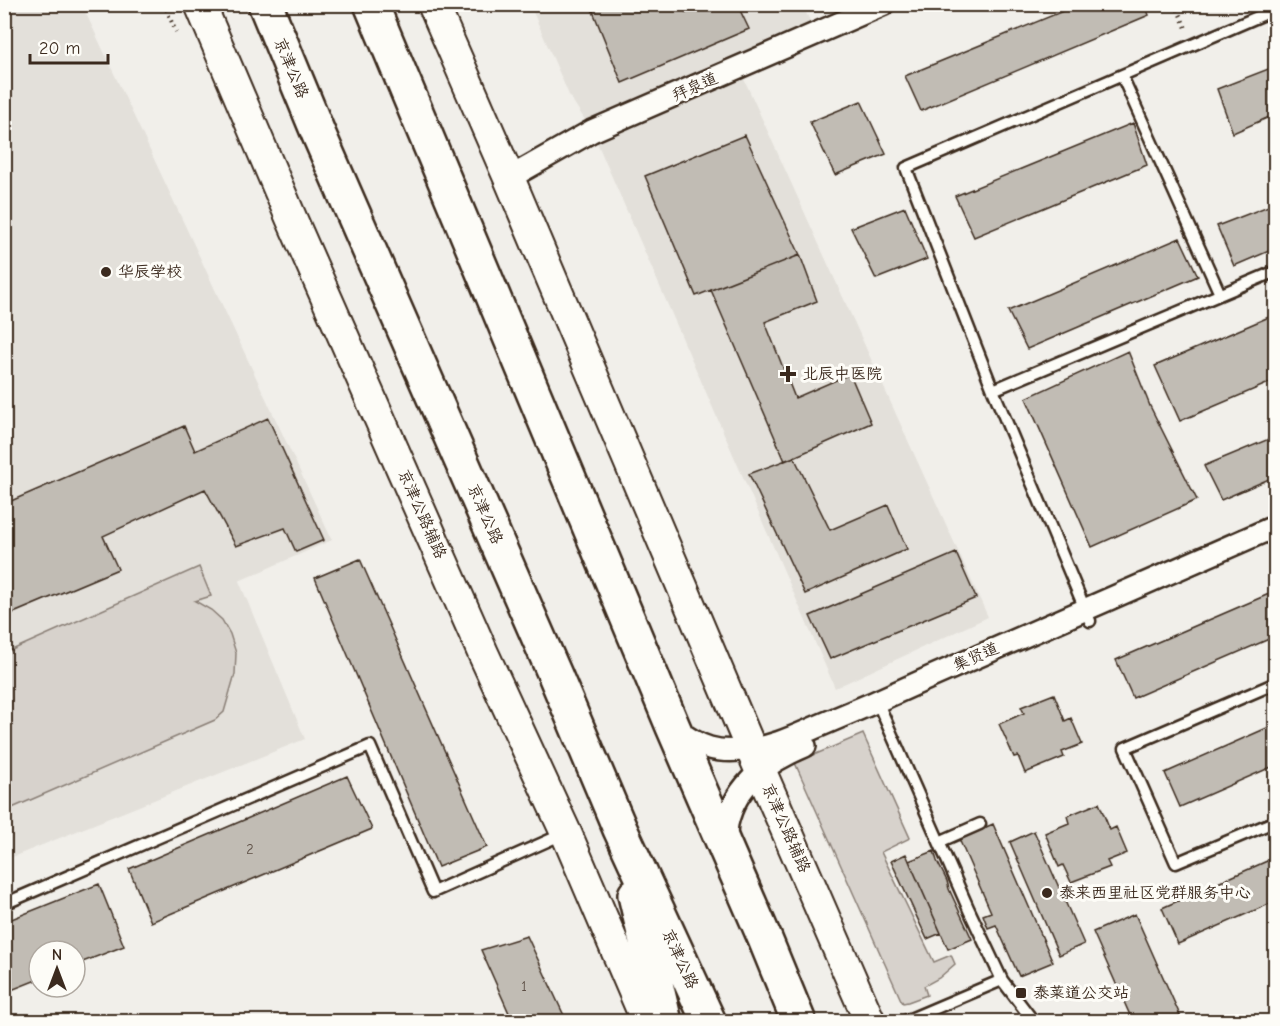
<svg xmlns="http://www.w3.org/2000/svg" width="1280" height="1026" font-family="'Comic Neue','LXGW WenKai TC',sans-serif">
<rect width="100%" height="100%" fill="#f1efea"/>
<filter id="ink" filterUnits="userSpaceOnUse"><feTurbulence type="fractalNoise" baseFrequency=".0167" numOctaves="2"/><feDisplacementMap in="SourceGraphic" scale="12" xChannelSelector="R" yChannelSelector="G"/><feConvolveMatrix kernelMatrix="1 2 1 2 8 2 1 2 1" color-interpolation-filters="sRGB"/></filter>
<g filter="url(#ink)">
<path fill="#e3e0da" d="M5 5H82L332 540 239 581 305 739 5 860Z
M530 5H802L817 34 739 68 988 617 835 688 592 131 569 95Z"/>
<path fill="#d7d2cc" stroke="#897e75" stroke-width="1.5" d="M199 567 211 596 195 601 211 610 222 620 230 634 236 653 235 674 224 712 215 720 5 811V653Z
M863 734 910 838 881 852 934 962 951 955 955 964 939 978 924 986 927 995 908 1002 903 1003 901 1000 795 763Z"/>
<path fill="#c1bcb4" stroke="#3b2a1e" stroke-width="1.5" d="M590 4H682L686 13 705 4H737L749 29 622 83Z
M1080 4H1145L1149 15 921 111 905 76Z
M1276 66V114L1233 133 1217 89Z
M861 101 886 154 835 175 810 122Z
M1133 123 1147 165 974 237 955 196Z
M745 135 800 255 696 296 645 176Z
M1276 203V248L1234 266 1217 226Z
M905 207 927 259 876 279 851 228Z
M1180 238 1198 276 1027 349 1008 311Z
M800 255 817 301 765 322 795 398 850 374 871 423 785 461 711 290Z
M1276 314V380L1180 421 1155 366Z
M1128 351 1150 406 1197 500 1092 547 1026 398Z
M268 418 324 540 296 552 285 528 236 546 205 489 103 536 118 569 4 617V504L184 426 195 451Z
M1276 436V476L1221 500 1204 466Z
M794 457 830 530 888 505 907 549 805 594 749 474Z
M956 553 976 598 830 659 810 616Z
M360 559 487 847 438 867 315 578Z
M1276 591V636L1133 698 1116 660Z
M1054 694 1065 721 1071 718 1082 744 1062 752 1064 757 1025 773 1018 756 1014 757 999 724 1024 713 1021 707Z
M1276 724V765L1180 807 1165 773Z
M347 776 372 829 151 922 129 869Z
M1099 803 1110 830 1116 827 1127 853 1107 861 1110 867 1071 882 1063 865 1059 867 1045 833 1069 823 1067 816Z
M993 824 1053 962 1019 976 996 925 988 928 983 915 991 912 959 839Z
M1034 831 1084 944 1059 955 1010 842Z
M934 851 937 861 947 881 949 889 972 939 948 949 909 861Z
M906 854 941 933 927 939 891 861Z
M1276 857V901L1178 944 1162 908Z
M99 884 124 946 75 965V951H39V979L4 993V922Z
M1135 914 1183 1022H1133L1093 932Z
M527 936 567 1022H513L481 950Z"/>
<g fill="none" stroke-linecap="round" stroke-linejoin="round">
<g stroke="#3b2a1e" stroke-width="15">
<path id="lane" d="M1122 76 1220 294
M993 390 1276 271
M1090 621 993 390 906 168 1276 9
M1276 683 1125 748 1176 863 1276 821
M877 701 969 910 1002 980 1034 1022
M939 842 980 824
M4 904 370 746 433 892 563 834
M903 1022 1002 980"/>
</g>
<g stroke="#3b2a1e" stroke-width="26">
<path id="street" d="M509 178 592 131 884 4
M674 728C700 748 717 754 750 749 772 747 793 737 814 728 853 712 892 695 931 677 1045 626 1160 576 1276 526
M726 843C726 837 726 830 727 824 736 783 769 761 805 746"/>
</g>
<g stroke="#3b2a1e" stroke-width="34">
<path id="secondary" d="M200 4 292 220 483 653 566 833 647 1022
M433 4 509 178 751 749 870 1022"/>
</g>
<g stroke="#3b2a1e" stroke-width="38">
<path id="highway" d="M265 4 319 135 555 675 620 829 709 1022
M371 4 673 727 765 939 799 1022
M635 895 665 1022"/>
</g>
<path stroke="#3b2a1e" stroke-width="4" stroke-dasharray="1.5 4.5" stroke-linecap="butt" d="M164 4 176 32
M1175 4 1186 28"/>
<use href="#lane" stroke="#fdfcf7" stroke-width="10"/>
<use href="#street" stroke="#fdfcf7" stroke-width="21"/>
<use href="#secondary" stroke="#fdfcf7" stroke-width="30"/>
<use href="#highway" stroke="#fdfcf7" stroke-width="33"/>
</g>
</g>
<g fill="#3b2a1e" stroke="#fdfcf7" stroke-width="2">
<circle cx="106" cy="272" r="6"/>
<path d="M785 365h6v6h6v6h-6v6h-6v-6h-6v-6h6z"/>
<circle cx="1047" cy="893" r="6"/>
<rect x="1015" y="987" width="12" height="12" rx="3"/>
</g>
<g text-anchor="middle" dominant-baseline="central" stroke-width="6" stroke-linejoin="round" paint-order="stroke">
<g font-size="14" fill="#5c4e44">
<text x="250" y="849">2</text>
<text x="524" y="986">1</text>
</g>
<g font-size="16" fill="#3b2a1e" stroke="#fdfcf7">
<text transform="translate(291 68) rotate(67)">京津公路</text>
<text transform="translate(695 87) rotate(-24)">拜泉道</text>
<text transform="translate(422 514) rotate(66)">京津公路辅路</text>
<text transform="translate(485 514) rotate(66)">京津公路</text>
<text transform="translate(976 657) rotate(-24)">集贤道</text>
<text transform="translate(786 828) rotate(66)">京津公路辅路</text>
<text transform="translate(680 959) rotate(65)">京津公路</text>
</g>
<g font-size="16" fill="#3b2a1e" stroke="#fdfcf7" text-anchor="start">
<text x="118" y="272">华辰学校</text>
<text x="802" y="374">北辰中医院</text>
<text x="1059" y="893">泰来西里社区党群服务中心</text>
<text x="1033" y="993">泰莱道公交站</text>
</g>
</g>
<rect width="1280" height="1026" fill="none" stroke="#fdfcf7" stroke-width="24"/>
<rect x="12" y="12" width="1256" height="1002" fill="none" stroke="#3b2a1e" stroke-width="2" filter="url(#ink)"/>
<g transform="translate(57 969)"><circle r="28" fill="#fdfcf7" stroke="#afa8a0" stroke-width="1.5"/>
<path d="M0-4.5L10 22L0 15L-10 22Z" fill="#3b2a1e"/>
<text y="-9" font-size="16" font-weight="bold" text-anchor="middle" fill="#3b2a1e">N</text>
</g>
<path d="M30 54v9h78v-9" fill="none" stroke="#3b2a1e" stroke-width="3"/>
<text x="39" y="54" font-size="18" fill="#3b2a1e" stroke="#fdfcf7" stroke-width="4.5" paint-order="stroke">20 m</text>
</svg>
